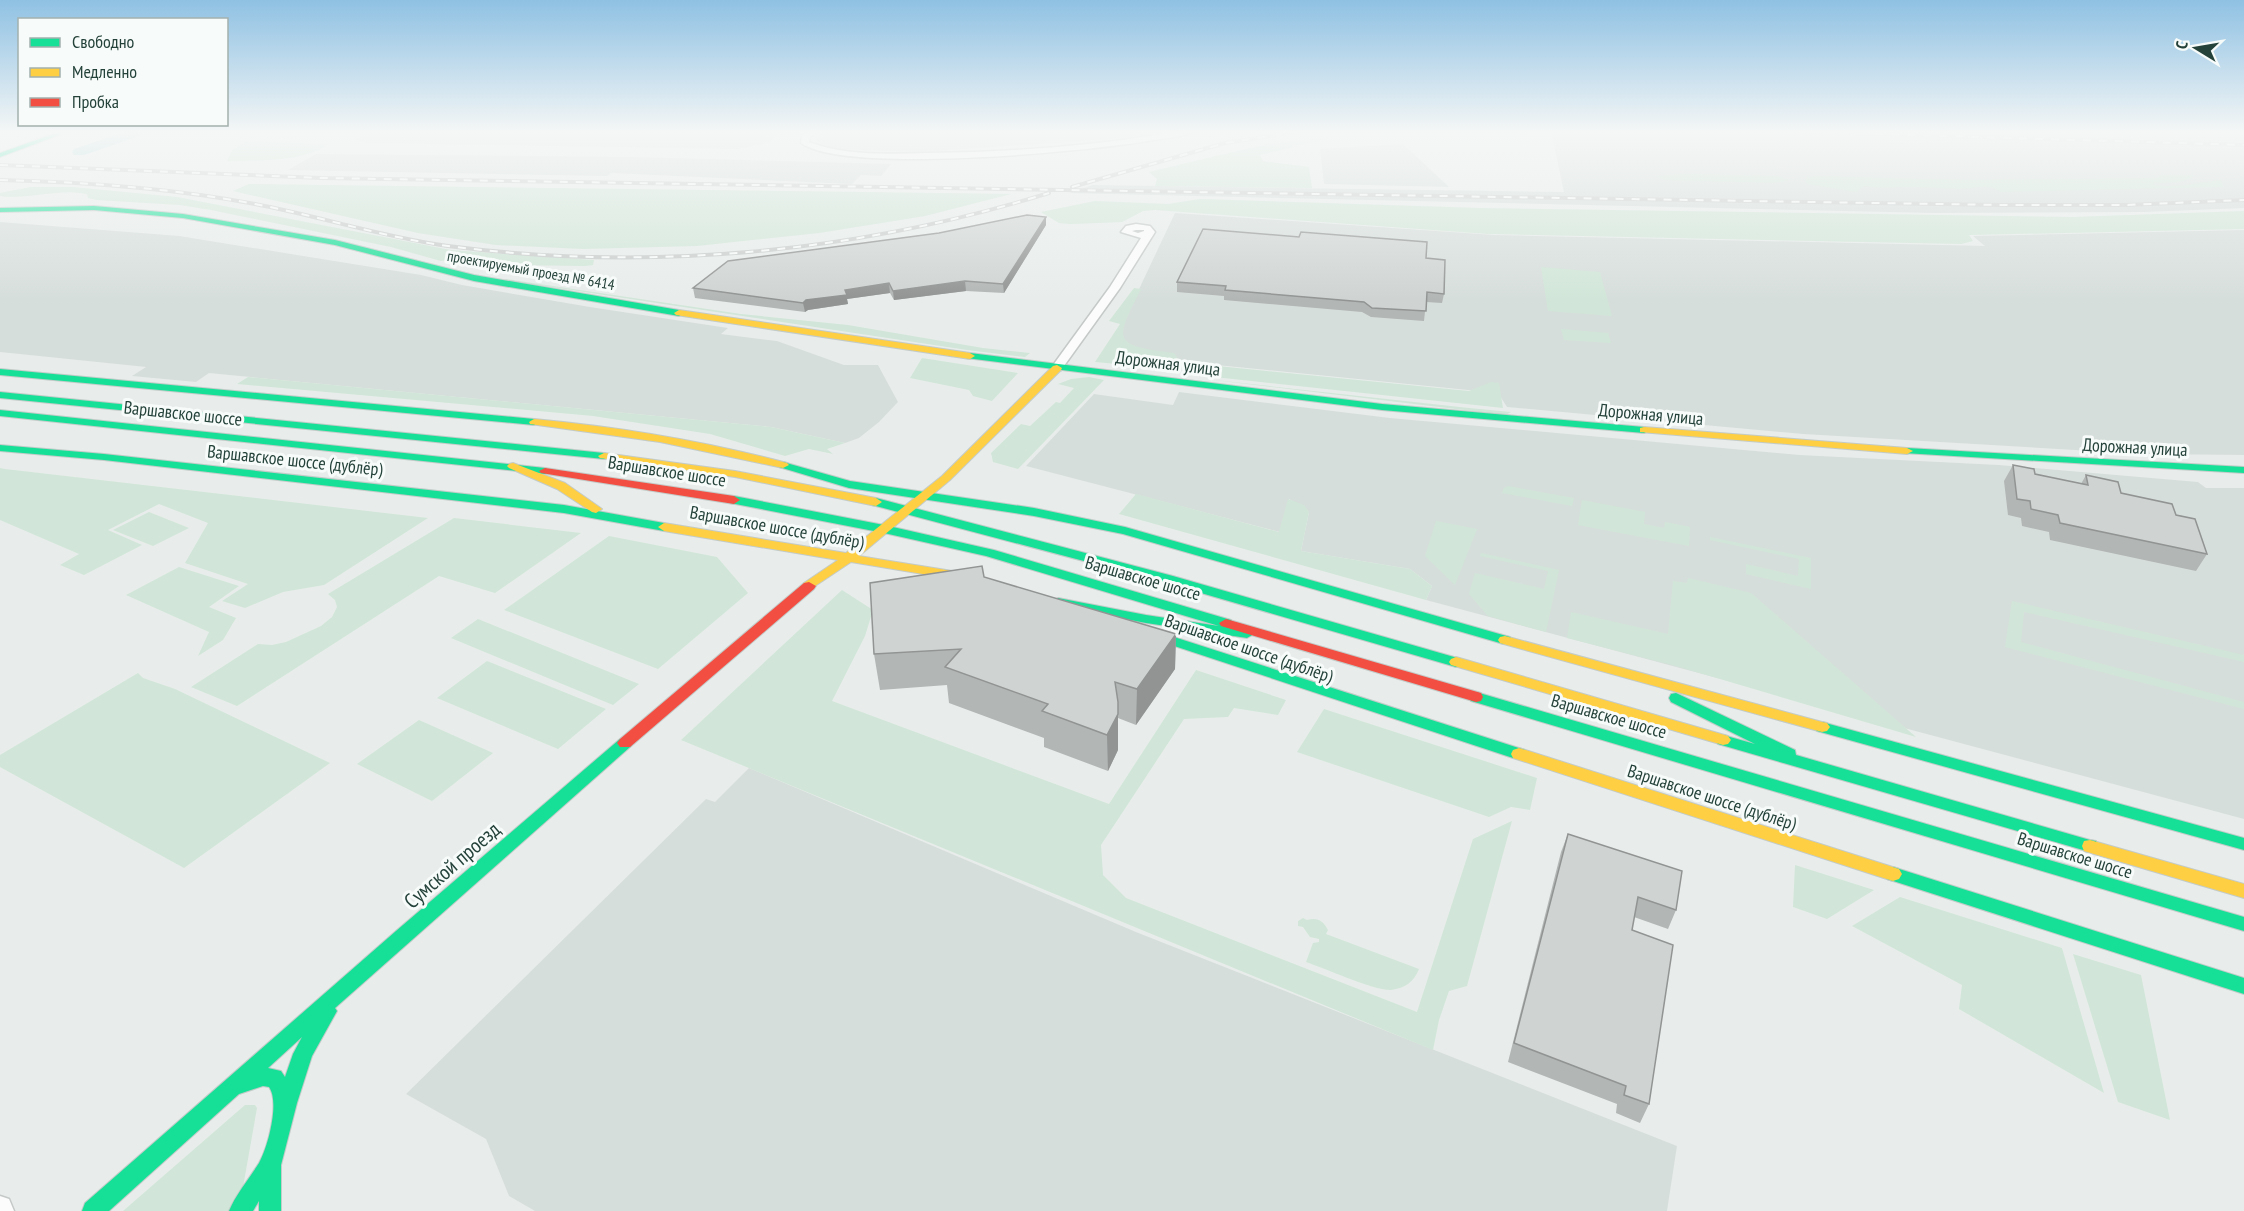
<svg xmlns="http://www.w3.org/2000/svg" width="2244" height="1211" font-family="'PT Sans Narrow',sans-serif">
<rect width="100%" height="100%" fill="#e8edeb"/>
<path fill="#d6dedb" d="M371 131H782L768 143 738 149 365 143 355 139Z
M823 131H1166L1112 139 918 152 837 149 822 144 815 139Z
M1551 131H2244V208L2144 212 1934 213 1069 193 1093 185 1564 192Z
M1403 144 1449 187 1324 184 1320 149Z
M316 154 631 157 891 164 881 176 861 175 852 184 611 173 607 176 288 170Z
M1175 213 1494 235 1985 246 1973 236 2244 230V455L2144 454 1803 434 1507 407 1498 393 1146 358 1115 340Z
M0 222 179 236 421 275 462 285 590 307 728 328 721 334 777 341 844 365H878L898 402 879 422 859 438 845 443 771 427 229 375 209 373 196 382 132 376 146 367 0 352Z
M1179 392 1390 418 1800 455 1999 465 2198 482 2206 488H2244V819L1426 600 1432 586 1410 569 1301 551 1309 512 1289 499 1280 532 1026 466 1094 394 1173 405Z
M749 768 1136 932 1677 1146 1667 1211H535L509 1196 486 1139 406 1094 706 799 715 802Z"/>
<path fill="#d1e6d8" d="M1328 137 1325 140 1260 155 1263 161 1309 167 1312 188 1155 186 1157 179 1149 172 1266 144Z
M246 141 330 144C299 163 262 160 227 161L232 150Z
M1686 174 1775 176 1790 180 1774 183 1664 180 1656 176Z
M2160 175H2195C2184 185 2163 182 2151 184 2173 189 2197 183 2220 180L2225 187 2001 192C1987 183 1975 189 1960 189 1944 189 1928 187 1912 187 1895 187 1881 189 1864 186L1856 192 1807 184 1805 180 1808 177 1818 176 1968 180 2147 178H2158Z
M249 184 1011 194 925 216 819 233 697 246 583 249 496 245 418 233 233 191Z
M31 187H72L177 197 451 250 594 260 593 265 585 266 508 265 456 259 441 261 391 247 211 210 180 205 97 200 88 198 87 194C57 188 30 200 0 196V193Z
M1200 199 1480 208 2073 217 2244 211V229L1969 235 1973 241 1961 244 1488 234 1155 210 1143 211 1122 222 1071 224 1059 223 1041 212 1095 201 1168 204Z
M1541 267 1600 272 1612 316 1548 311Z
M506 279 741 314 848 325 983 348 1030 353 1025 357 967 350 504 280Z
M1134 288 1141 289C1114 342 1112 345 1174 353L1177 357 1171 369 1095 362 1120 324 1109 321Z
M1561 329 1608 333 1611 343 1564 340Z
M922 358 1018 373 992 401 973 396 969 390 910 378Z
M1208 365 1469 391 1491 382 1499 383 1503 408 1205 376V368Z
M248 377 771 427 845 443 827 449 833 454 809 449 785 456 710 434 593 416 237 384Z
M1089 377 1104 380 1018 469 993 462 991 453 1021 424 1030 426 1056 402 1060 403 1074 388 1058 384 1071 379Z
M1205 379 1469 408 1511 412 1506 415Z
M0 468 5 469 428 518 324 585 283 592 245 608 222 601 248 584 185 563 208 523 159 504 108 530 142 545 84 575 60 565 79 554 0 520Z
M1508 486 1574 498 1572 506 1502 493 1504 488Z
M1136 494 1279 532 1288 499 1304 505 1309 512 1301 551 1410 569 1432 586 1426 600 1119 514Z
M1582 500 1645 512 1644 524 1664 528 1665 522 1690 527 1689 546 1578 525Z
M149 512 189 528 153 546 113 530Z
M454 518 581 533 495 593 439 576 237 706 191 687 258 644 272 645 286 642 321 626 332 617 337 607 335 600 328 594Z
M1436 521 1477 529 1455 585 1425 556Z
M609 536 717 557 748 593 658 669 504 610Z
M1710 537 1811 558V589L1746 574V564L1798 576 1799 559 1710 540Z
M1481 553 1559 570 1546 632 1488 616 1469 594 1475 573 1544 589 1548 571 1480 556Z
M179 567 239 586 209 607 236 618 223 640 198 656 209 632 126 595Z
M1688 578 1751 593 1916 737 1676 666 1567 638 1571 612 1668 634 1673 581 1687 583Z
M842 590 873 610 865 636 832 701 1109 804 1196 670 1286 700 1278 715 1234 708 1228 717 1184 719 1101 845 1103 875 1126 898 1417 1012 1473 839 1512 821 1467 986 1449 991 1439 1020 1433 1050 681 740Z
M2012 601 2244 655V662L2024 612 2021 642 2244 702V709L2005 647Z
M478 619 639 684 613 705 451 638Z
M487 661 606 709 558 749 437 698Z
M138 673 143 678 175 689 330 763 184 868 0 767V755Z
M1324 709 1537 778 1530 810 1511 807 1489 817 1297 752Z
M419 720 493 753 432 801 357 764Z
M1795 865 1874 890 1827 919 1793 907Z
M1900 897 2062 948 2104 1093 1959 1009 1962 985 1852 926Z
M1303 918 1307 920C1317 917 1323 920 1328 930L1326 934 1419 969C1414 982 1405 988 1391 990 1375 991 1324 968 1306 962L1313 943 1319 942V939L1310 937 1303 927 1298 926V921Z
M2073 954 2141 975 2170 1120 2118 1102Z
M245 1105H255L257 1108 242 1193 235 1211H123Z"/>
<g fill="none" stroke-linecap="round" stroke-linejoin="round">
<path fill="#a9d4db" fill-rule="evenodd" d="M127 131H147L145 134 84 155H74L72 152 74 149Z"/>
<g stroke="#c5cac8" stroke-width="3">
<path id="street" d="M809 131H818L810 137 809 142C846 156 888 154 927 153 1012 152 1096 146 1179 131H1194C1184 137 1166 138 1154 140 1093 151 846 175 801 143L802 136Z
M1136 224 1150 226 1155 232 1120 288 1061 370H1053L1051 368 1110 287 1141 238 1121 232 1126 226ZM1136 230H1144V231L1138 233 1132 231Z
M0 1196 9 1199 14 1211H0Z"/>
</g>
<g stroke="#c3cbc8" stroke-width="2">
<path id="fast" d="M61 131H70L0 157V153Z
M94 206 183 214 335 240 474 275 679 310 684 313 679 316 474 281 335 245 183 218 94 210 0 212V208Z
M970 353 1382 404 1644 427 1650 430 1644 433 1382 410 966 358V354Z
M0 369 534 419 539 422 534 425 0 375Z
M0 392 604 453 610 456 604 459 0 398Z
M0 410 545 468 551 471 545 474 0 416Z
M0 445 104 454 564 505 664 523 670 527 664 531 564 513 104 460 0 451Z
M1907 448 2244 467V473L1903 453 1901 451Z
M783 462 850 481 1034 508 1125 527 1510 637 1512 640 1505 644 1500 643 1123 534 1034 516 849 488 779 467 777 465 779 463Z
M734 496 884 525 994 550 1231 620 1233 623 1228 627 1252 631 1254 634 1247 638 1146 623 1053 605 1051 602 1058 598 1146 615 1219 626 986 556 884 533 730 503 728 500 730 497Z
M876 498 1173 576 1461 659 1463 662 1456 667 1163 582 872 505 870 502 872 499Z
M1146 628 1525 750 1527 754 1525 758H1513L1141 635 1139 632 1141 629Z
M1476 692 2244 917V931L1471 701 1469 697 1471 693Z
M1676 693 1795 750 1796 755 2090 840 2096 841 2098 846 2096 851 2090 852 1718 744 1715 740 1718 736 1723 735 1755 744 1671 702 1669 698 1671 694Z
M1822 722 2244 838V850L1817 731 1814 727 1817 723Z
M625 738 630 739 633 743 630 747 335 1008 337 1011 312 1056 297 1103 281 1165V1211H259V1201L253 1211H229C236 1194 249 1179 259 1163 268 1147 280 1102 269 1087L263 1086 239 1094 109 1211H82L85 1203 396 931 620 739ZM302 1037 293 1054 285 1077 281 1071 268 1068Z
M1893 867 2244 978V994L1887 879 1884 874 1887 869Z"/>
</g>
<g stroke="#c3cbc8" stroke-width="2">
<path id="slow" d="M679 310 970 353 975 356 970 359 676 315 674 313Z
M1057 365 1062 368 1061 370 950 480 859 556 971 574 978 578 976 581 971 582 851 562 809 590 802 586 804 583 838 560 664 531 658 527 664 523 846 553 942 476 1053 366Z
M534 419C620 427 704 441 787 463L789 465 783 468 660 442 530 424 529 422Z
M1644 427 1907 448 1913 451 1907 454 1640 432V428Z
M604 453 735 471 876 498 882 502 876 506 735 477 600 458 598 456Z
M513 463 565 483 602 509 596 513 592 512 557 489 509 468 507 466 509 464Z
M1505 636 1822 722 1827 723 1830 727 1827 731 1822 732 1500 643 1498 640 1500 637Z
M1456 657 1728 736 1731 740 1728 744 1723 745 1451 665 1449 662 1451 659Z
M1519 748 1899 869 1902 874 1899 879 1893 881 1513 758 1511 754 1513 750Z
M2090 840 2244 884V898L2084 851 2082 846 2084 841Z"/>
</g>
<g stroke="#c3cbc8" stroke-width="2">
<path id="jam" d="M545 468 734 496 740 500 734 504 541 473 539 471Z
M809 582 816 586 814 589 630 747H620L617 743 620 739 804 583Z
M1226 619 1481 693 1483 697 1481 701 1476 702 1221 626 1219 623Z"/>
</g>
<use href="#street" fill="#fcfcfc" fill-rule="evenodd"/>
<use href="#fast" fill="#16e098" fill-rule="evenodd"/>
<use href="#slow" fill="#ffcf43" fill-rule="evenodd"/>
<use href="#jam" fill="#f24e42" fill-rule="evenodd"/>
<g stroke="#c9cdcc" stroke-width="4">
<path id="rail" d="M1779 131 2244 145
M0 165 321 178 2000 205H2126L2244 200
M0 180C85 182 171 188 255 204 319 216 382 237 448 246 649 272 855 253 1049 193
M1072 187 1225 143 1302 131"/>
</g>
<use href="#rail" stroke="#f7fbf9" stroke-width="2" stroke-dasharray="8" stroke-linecap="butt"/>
</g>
<path fill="#b2b6b5" d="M1046 225 1004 293 966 291 894 300 890 293 847 299 848 304 808 310 805 312 695 298 693 288Z
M1426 258 1444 294 1442 303 1426 302 1424 321 1371 317 1362 312 1224 300V296L1177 292V282Z
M2013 465 2035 474 2081 484 2086 475 2121 493 2176 515 2207 554 2196 571 2050 540 2049 532 2022 526 2021 518 2008 515 2004 481Z
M984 577 1176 634 1175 669 1136 725 1118 718V750L1108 771 1044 747V738L949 703 947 685 880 690 874 654Z
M1568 834 1676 910 1668 929 1634 917 1632 930 1649 1104 1640 1123 1616 1113 1617 1104 1508 1062 1561 852Z"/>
<path fill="#919493" d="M1046 217V225L1004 293 1003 284Z
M965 281 966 291 894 300 893 291Z
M889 283 890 293 847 299 848 304 808 310 805 312 803 303 806 300 845 290Z
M1176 634 1175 669 1136 725 1137 689Z
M1118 702V750L1108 771 1107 735Z"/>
<path fill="#cfd4d2" stroke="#919493" stroke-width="1.5" d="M1027 215 1046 217 1003 284 965 281 893 291 889 283 845 290 847 295 806 300 803 303 693 288 728 261 939 233Z
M1203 229 1299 237 1301 232 1427 242 1426 258 1445 260 1444 294 1427 292 1426 311 1372 308 1364 302 1225 290 1226 286 1177 282Z
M2013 465 2034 469 2035 474 2088 485 2086 475 2118 482 2121 493 2172 504 2176 515 2195 519 2207 554 2060 523 2058 515 2031 509 2030 501 2017 499Z
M982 566 984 577 1176 634 1137 689 1115 682 1118 702V714L1107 735 1042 711 1048 704 945 667 961 649 874 654 870 583Z
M1568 834 1682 871 1676 910 1638 897 1632 930 1673 945 1649 1104 1624 1095 1626 1086 1514 1043Z"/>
<linearGradient id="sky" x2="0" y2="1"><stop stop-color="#8fc1e3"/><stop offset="0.44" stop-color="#f5f7f6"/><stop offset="1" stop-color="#f5f7f6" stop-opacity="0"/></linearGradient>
<rect width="2244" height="300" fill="url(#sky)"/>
<g text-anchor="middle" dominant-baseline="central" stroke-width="6" stroke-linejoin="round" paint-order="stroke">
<g font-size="15" fill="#24423a" stroke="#f7fbf9">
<text transform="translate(531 270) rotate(10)">проектируемый проезд № 6414</text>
</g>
<g font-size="18" fill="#24423a" stroke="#f7fbf9">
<text transform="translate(1168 363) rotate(7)">Дорожная улица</text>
<text transform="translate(183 413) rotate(6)">Варшавское шоссе</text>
<text transform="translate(1651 414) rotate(5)">Дорожная улица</text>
<text transform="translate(2135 447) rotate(3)">Дорожная улица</text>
<text transform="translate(295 460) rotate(6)">Варшавское шоссе (дублёр)</text>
<text transform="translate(667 471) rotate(9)">Варшавское шоссе</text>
<text transform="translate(777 527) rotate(10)">Варшавское шоссе (дублёр)</text>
<text transform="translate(1143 578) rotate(16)">Варшавское шоссе</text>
<text transform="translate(1249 648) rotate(19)">Варшавское шоссе (дублёр)</text>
<text transform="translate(1609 716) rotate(16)">Варшавское шоссе</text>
<text transform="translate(1712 797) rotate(18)">Варшавское шоссе (дублёр)</text>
<text transform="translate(2075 855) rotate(17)">Варшавское шоссе</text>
</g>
<g font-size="21" fill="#24423a" stroke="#f7fbf9">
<text transform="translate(452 865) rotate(-41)">Сумской проезд</text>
</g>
</g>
<rect x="18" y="18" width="210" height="108" fill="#f7fbf9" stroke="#a3b1ad" stroke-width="1.5"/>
<rect x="30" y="38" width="30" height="9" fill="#16e098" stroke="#a3b1ad" stroke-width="1.5"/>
<text x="72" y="48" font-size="18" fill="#24423a">Свободно</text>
<rect x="30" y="68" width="30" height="9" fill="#ffcf43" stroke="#a3b1ad" stroke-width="1.5"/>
<text x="72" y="78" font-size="18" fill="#24423a">Медленно</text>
<rect x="30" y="98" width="30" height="9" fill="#f24e42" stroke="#a3b1ad" stroke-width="1.5"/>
<text x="72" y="108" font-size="18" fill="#24423a">Пробка</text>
<g transform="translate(2196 48) rotate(281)" stroke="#f7fbf9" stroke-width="4.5" paint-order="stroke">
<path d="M0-4.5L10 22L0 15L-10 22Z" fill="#24423a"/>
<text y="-9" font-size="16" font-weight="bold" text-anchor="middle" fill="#24423a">С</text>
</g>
</svg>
